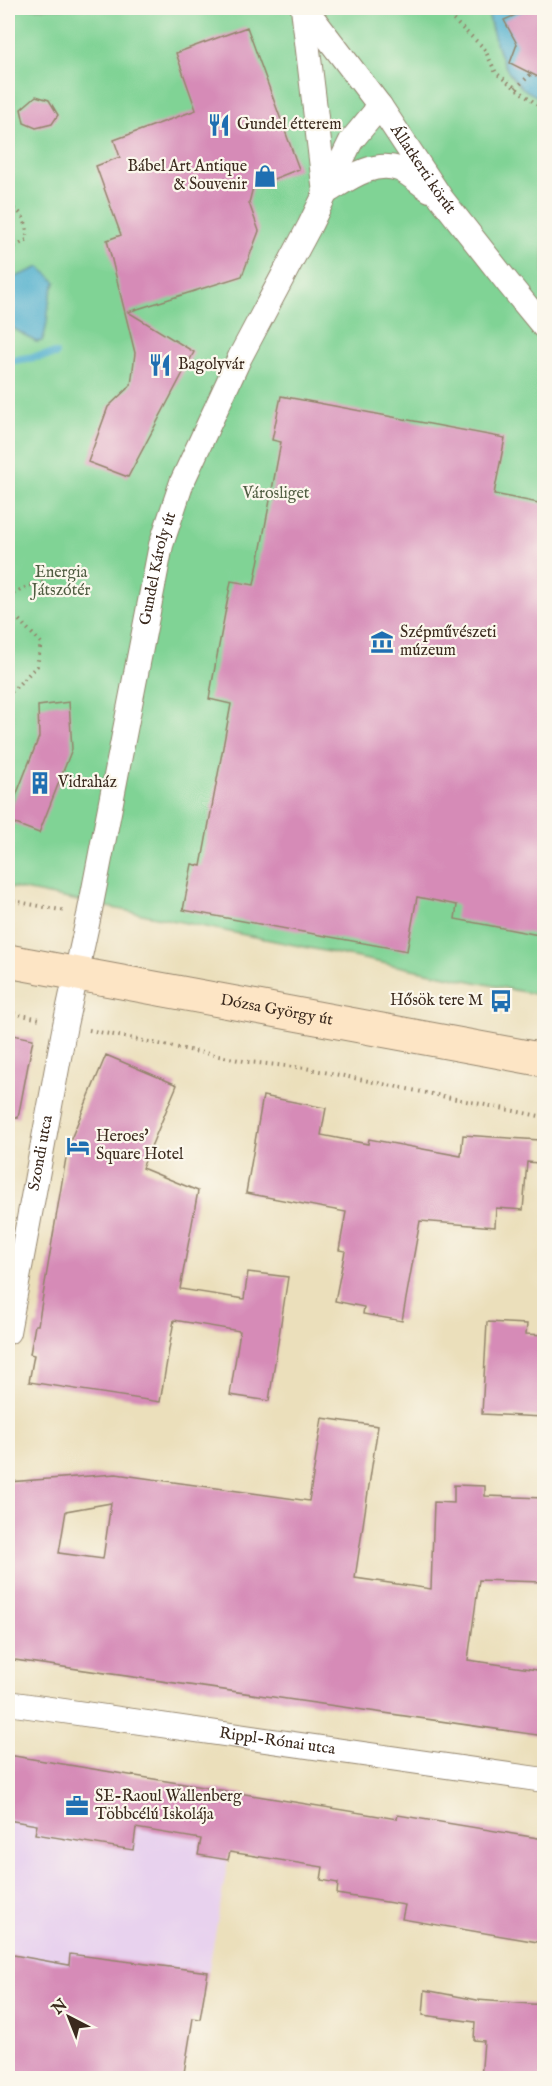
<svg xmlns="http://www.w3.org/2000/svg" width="552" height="2086" font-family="'IM FELL English',serif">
<rect width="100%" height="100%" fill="#fbf7ec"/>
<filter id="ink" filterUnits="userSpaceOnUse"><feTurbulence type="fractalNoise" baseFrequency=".0167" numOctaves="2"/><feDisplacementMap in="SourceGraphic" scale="12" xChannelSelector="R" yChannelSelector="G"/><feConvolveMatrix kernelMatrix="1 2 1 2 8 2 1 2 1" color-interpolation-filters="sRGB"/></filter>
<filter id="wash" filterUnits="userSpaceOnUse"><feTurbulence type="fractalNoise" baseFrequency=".008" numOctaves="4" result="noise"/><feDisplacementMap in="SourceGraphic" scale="24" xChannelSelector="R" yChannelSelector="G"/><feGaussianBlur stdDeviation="1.35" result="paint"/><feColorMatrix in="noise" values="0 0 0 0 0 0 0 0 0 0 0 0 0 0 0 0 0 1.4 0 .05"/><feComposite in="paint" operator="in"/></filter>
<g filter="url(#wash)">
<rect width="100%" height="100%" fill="#ebdfbb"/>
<path fill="#e8d2ee" d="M8 1755 240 1793 200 2019 8 1990Z"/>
<path fill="#80d395" stroke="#5e7e5a" stroke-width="1.5" d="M8 8H487L492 31 527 91 544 100V996L10 887 8 889Z"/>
<path fill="#4fafcd" stroke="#456c76" stroke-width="1.5" d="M487 8H544V100C536 96 527 92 520 86 499 67 493 33 487 8Z
M40 267 56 282C45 299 51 323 42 341L36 342 8 325V280Z"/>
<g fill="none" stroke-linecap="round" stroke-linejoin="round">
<path stroke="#4fafcd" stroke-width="8" d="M8 361 55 354"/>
</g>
<g id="blocks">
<path fill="#d68bb7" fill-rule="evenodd" d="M531 8H544V80L510 63 517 44 504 20Z
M247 27 299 169 253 187 249 203 259 231 242 276 128 312 194 352 128 477 88 462 108 407 131 385 135 353 107 240 121 235 96 166 120 157 114 140 196 110 176 53Z
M36 96 49 100 58 115 52 124 36 128 24 123 21 109Z
M281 396 505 438 494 494 544 504V936L455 919 457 905 417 897 407 951 183 910 192 864 201 866 231 704 209 699 231 581 254 585 281 442 272 440Z
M69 702 72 749 39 833 8 821V816L39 737 38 706Z
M8 1034 33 1039 18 1118 8 1116Z
M106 1055 177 1085 142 1168 198 1191 180 1289 244 1299 248 1272 288 1277 269 1401 230 1395 240 1331 174 1320 160 1402 29 1382 34 1355 30 1354 35 1325H38L68 1146Z
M263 1096 326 1108 321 1135 368 1144 369 1139 461 1156 463 1135 540 1140 539 1163 527 1162 523 1210 496 1208 495 1227 420 1221 402 1321 363 1314 364 1307 335 1301 345 1251 339 1250 346 1212 246 1193Z
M487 1322 527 1324 526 1334 544 1335V1417L482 1414Z
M322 1418 378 1426 355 1578 431 1589 434 1502 454 1503V1485L485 1486V1496L544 1498V1582L479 1580 468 1660 544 1671V1736L8 1659V1482L116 1474 309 1501ZM111 1503 103 1559 59 1553 66 1511Z
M8 1755 397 1819 398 1815 544 1839V1943L402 1919 405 1905 337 1894 338 1883 321 1880 323 1867 230 1852 228 1860 198 1855 201 1839 136 1828 133 1850 35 1834 37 1825 8 1820Z
M8 1954 69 1965 70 1954 208 1972 200 2019 193 2018 183 2079H8Z
M425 1990 477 2000 544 2005 541 2079H481L484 2041 474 2040 475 2022 423 2015Z"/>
</g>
</g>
<g filter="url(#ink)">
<use href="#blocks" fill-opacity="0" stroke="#93846c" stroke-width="1.5"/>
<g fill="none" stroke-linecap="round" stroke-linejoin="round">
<g stroke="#93846c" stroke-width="26">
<g id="street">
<path d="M303 8 325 193"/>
<path id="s1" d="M305 8 380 106 441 198 508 283 544 327"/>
<path d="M325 193C347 180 372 160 399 169 409 173 420 184 430 190"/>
<path id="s2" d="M8 1332 65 1025 89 915 161 545 182 482 240 357 309 227 351 141 380 106"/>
<path id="s3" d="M8 1703 544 1780"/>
</g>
</g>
<g stroke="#93846c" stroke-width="35">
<g id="secondary">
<path id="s4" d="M8 961 544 1060"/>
</g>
</g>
<path stroke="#93846c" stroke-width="4" stroke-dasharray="1.5 4.5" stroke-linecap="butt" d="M440 8 484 48 496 73 544 110
M516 88 531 74
M8 208C24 209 28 226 27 240L13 247H8
M8 596 31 585 46 581
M8 616 19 620 41 643 37 666 8 695
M8 900 66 911
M8 1012 40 1019
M89 1030 249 1062 305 1068 544 1117"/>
<use href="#street" stroke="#fff" stroke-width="24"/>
<use href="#secondary" stroke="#fde5c5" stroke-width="33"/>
</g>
</g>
<defs>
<g id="restaurant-bare" transform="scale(1.8)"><path d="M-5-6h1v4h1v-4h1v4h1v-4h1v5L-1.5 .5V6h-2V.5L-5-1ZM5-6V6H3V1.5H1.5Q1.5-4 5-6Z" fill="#1f6fb2" stroke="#fbf7ec" stroke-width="2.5" paint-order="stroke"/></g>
<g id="shop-bare" transform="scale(1.8)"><path d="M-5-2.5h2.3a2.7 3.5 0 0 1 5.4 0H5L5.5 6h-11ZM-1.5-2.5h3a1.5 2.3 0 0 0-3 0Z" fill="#1f6fb2" stroke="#fbf7ec" stroke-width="2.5" paint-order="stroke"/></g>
<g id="museum-bare" transform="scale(1.8)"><path d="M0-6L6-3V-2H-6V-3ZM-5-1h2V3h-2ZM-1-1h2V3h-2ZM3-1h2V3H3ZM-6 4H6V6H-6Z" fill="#1f6fb2" stroke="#fbf7ec" stroke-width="2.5" paint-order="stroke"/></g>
<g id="building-bare" transform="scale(1.8)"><path d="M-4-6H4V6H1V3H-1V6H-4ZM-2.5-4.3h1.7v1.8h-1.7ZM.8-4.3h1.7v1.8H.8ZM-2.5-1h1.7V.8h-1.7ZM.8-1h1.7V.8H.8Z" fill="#1f6fb2" stroke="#fbf7ec" stroke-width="2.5" paint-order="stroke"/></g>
<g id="bus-bare" transform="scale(1.8)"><path d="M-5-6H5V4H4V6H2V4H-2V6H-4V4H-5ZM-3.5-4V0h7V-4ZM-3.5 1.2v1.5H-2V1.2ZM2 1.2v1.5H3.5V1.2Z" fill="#1f6fb2" stroke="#fbf7ec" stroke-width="2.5" paint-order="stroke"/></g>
<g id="hotel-bare" transform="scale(1.8)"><path d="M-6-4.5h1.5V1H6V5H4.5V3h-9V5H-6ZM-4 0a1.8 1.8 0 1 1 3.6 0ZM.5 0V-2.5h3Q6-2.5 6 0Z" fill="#1f6fb2" stroke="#fbf7ec" stroke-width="2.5" paint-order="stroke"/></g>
<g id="office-bare" transform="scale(1.8)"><path d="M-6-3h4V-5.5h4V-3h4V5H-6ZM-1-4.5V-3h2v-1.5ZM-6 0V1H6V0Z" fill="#1f6fb2" stroke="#fbf7ec" stroke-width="2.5" paint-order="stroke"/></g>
</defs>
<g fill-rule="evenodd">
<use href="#restaurant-bare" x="219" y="125"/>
<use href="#shop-bare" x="265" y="176"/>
<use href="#restaurant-bare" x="160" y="365"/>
<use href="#museum-bare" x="382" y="642"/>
<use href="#building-bare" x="40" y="783"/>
<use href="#bus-bare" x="501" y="1001"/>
<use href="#hotel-bare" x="78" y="1146"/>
<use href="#office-bare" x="77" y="1806"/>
</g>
<g text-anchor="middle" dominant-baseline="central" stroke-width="4.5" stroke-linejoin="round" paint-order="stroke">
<g font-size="16" fill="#3b2a1e" stroke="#fbf7ec" text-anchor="start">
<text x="237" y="125">Gundel étterem</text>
<text x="247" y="167" text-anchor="end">Bábel Art Antique<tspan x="247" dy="18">&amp; Souvenir</tspan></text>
<text x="178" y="365">Bagolyvár</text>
<text x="400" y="633">Szépművészeti<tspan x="400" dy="18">múzeum</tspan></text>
<text x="58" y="783">Vidraház</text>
<text x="483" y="1001" text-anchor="end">Hősök tere M</text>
<text x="96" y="1137">Heroes'<tspan x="96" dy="18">Square Hotel</tspan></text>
<text x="95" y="1797">SE-Raoul Wallenberg<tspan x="95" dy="18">Többcélú Iskolája</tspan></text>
</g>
<g font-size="16" fill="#3b2a1e" stroke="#fbf7ec">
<text stroke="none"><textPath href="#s1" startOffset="200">Állatkerti körút</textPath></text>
<text stroke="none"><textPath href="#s2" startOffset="778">Gundel Károly út</textPath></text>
<text stroke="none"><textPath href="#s4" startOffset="273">Dózsa György út</textPath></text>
<text stroke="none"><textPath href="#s2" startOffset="182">Szondi utca</textPath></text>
<text stroke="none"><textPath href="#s3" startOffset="272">Rippl-Rónai utca</textPath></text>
</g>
<g font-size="16" fill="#505d42" stroke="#fbf7ec">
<text x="276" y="494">Városliget</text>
<text x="61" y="573">Energia<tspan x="61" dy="18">Játszótér</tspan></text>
</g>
</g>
<rect width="552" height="2086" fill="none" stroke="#fbf7ec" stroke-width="30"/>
<g transform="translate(69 2017) rotate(318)" stroke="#fbf7ec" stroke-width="4.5" paint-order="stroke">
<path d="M0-4.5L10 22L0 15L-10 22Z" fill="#3b2a1e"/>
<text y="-9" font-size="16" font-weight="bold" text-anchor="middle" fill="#3b2a1e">N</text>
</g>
</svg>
